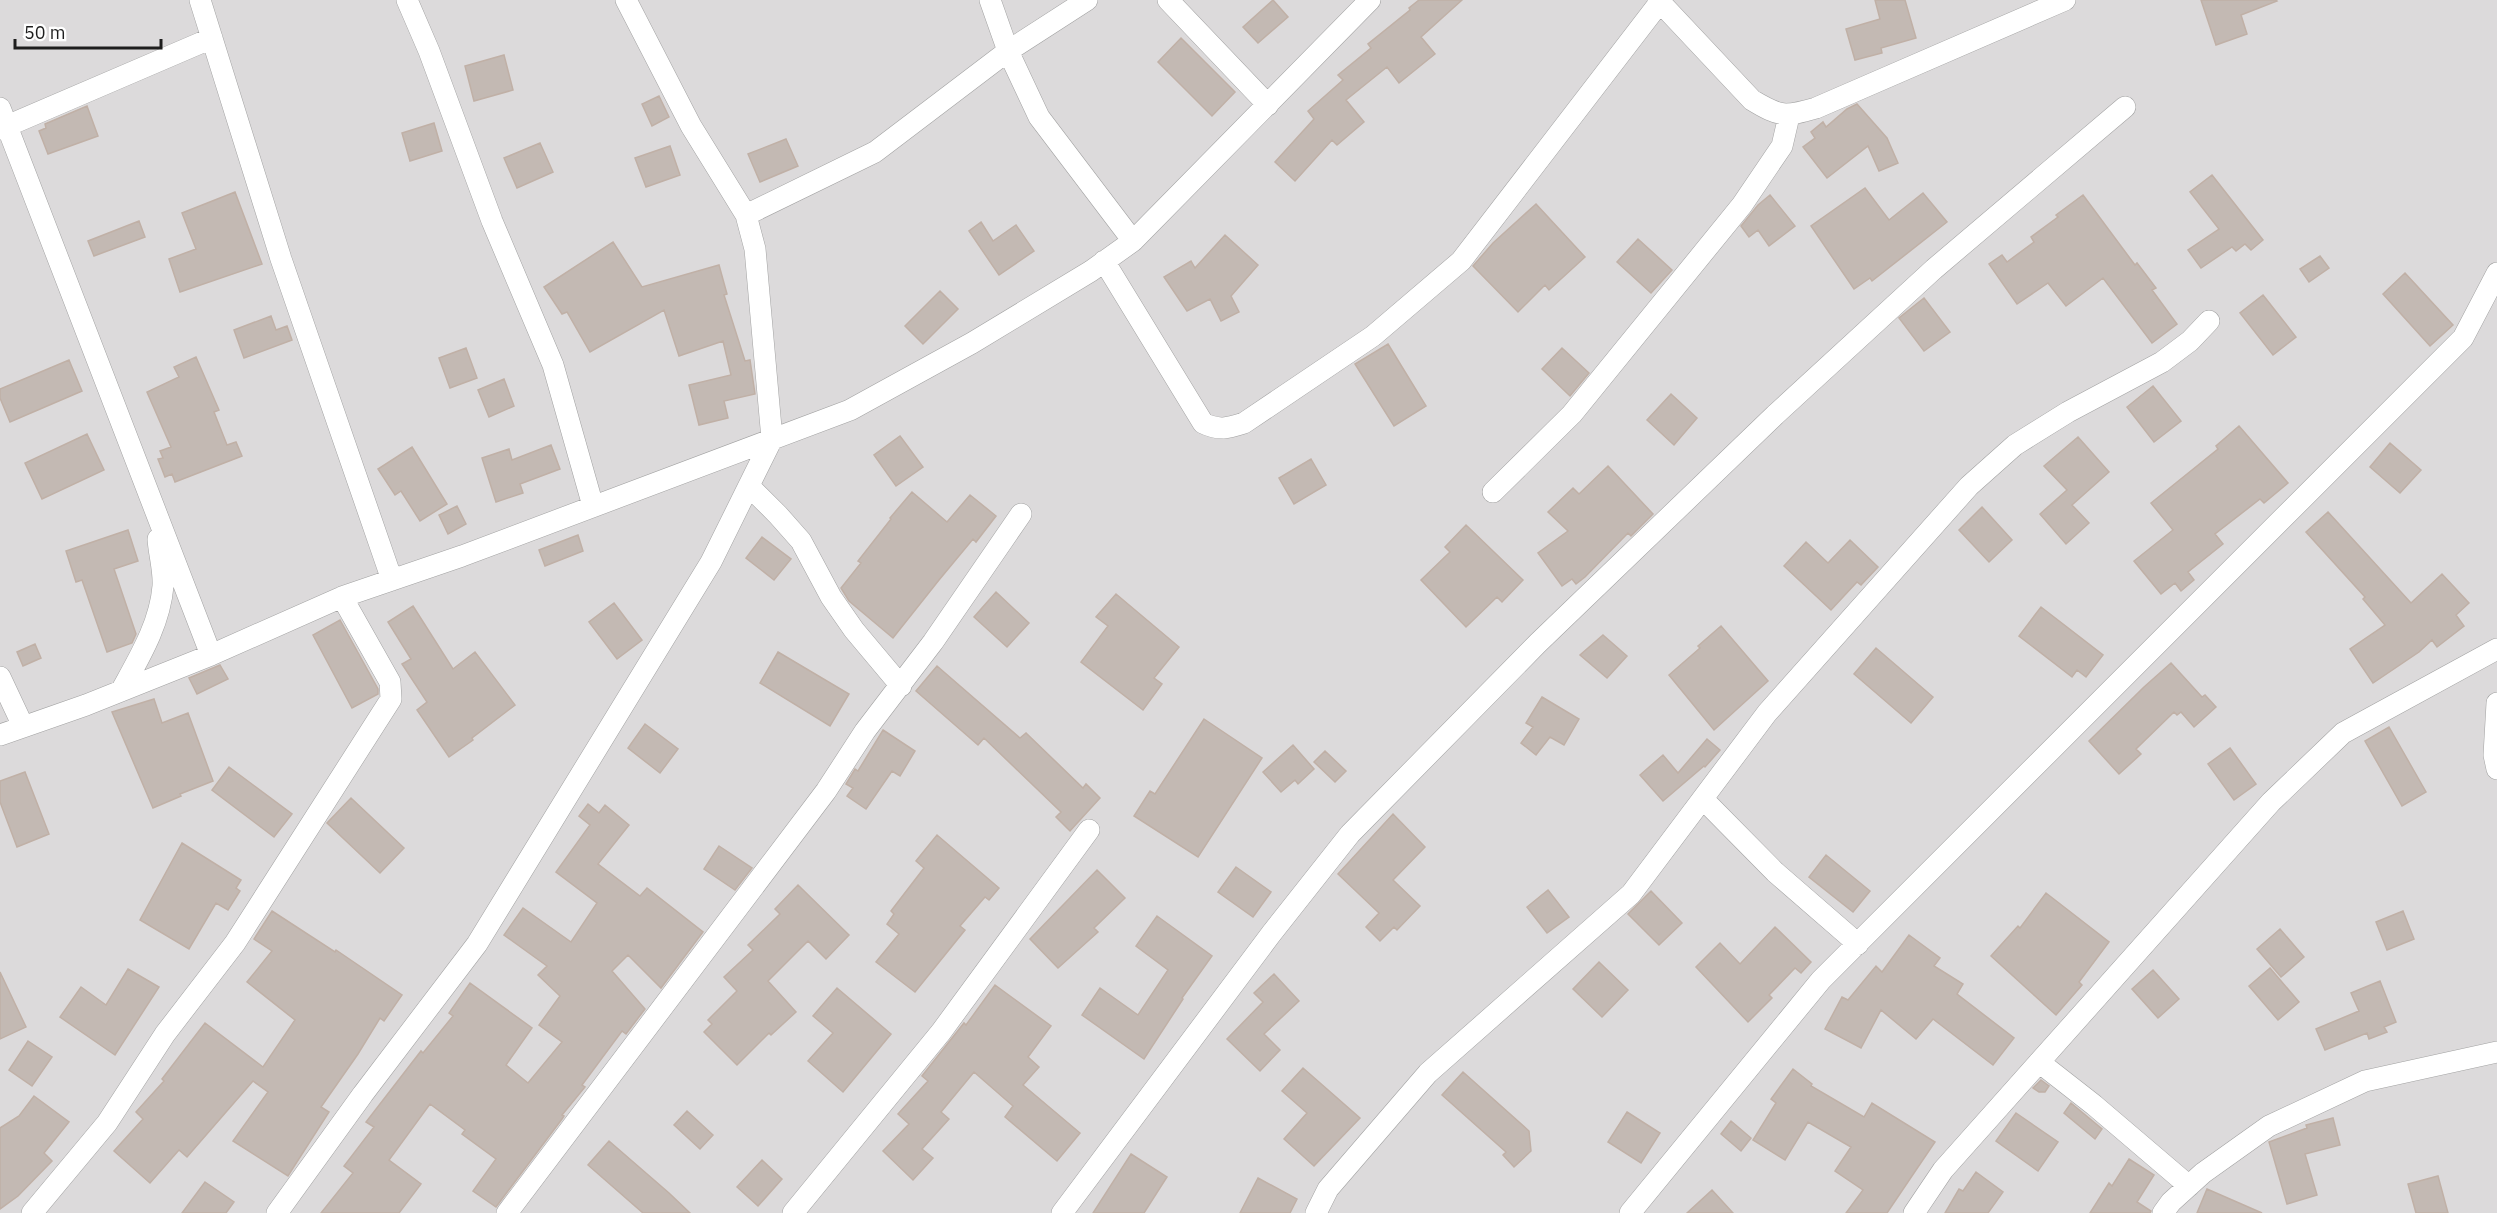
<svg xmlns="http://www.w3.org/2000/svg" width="2497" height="1213" font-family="'IBM Plex Sans',sans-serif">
<rect width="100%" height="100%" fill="#efeae4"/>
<path fill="#dcdadb" d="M0 0H2497V1213H0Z"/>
<path fill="#c3b9b3" stroke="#c0b0a6" stroke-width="1.5" d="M1273 0 1288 17 1258 43 1243 27Z
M1419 0H1462L1421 37 1435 54 1399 83 1387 67 1346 100 1364 122 1337 145 1332 140 1295 181 1275 162 1314 119 1308 111 1343 80 1338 75 1371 48 1368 44 1410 10 1409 8Z
M1875 0H1905L1916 38 1881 48 1882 53 1855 60 1846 29 1880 19Z
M2201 0H2276L2277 1 2241 15 2247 34 2216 45Z
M1181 38 1235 92 1212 116 1158 62Z
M504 55 513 90 474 101 465 66Z
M659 96 669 117 652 126 642 104Z
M1857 104 1887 138 1898 163 1879 171 1868 146 1827 178 1803 147 1815 138 1811 132 1823 122 1826 127 1847 109Z
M87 106 98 136 48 154 39 131 46 128 45 124Z
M434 123 442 151 410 161 402 133Z
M786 139 798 166 760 182 748 154Z
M540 143 553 172 517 188 504 158Z
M670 146 680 175 646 187 635 158Z
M2212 175 2263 240 2251 250 2245 244 2236 251 2232 247 2201 268 2188 250 2219 229 2190 192Z
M1865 188 1889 220 1923 193 1947 222 1872 281 1870 278 1854 289 1811 226Z
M235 192 262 264 180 292 169 259 196 249 182 213Z
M1770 195 1795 226 1769 246 1758 230 1749 237 1741 226 1758 205Z
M2083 195 2135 265 2137 263 2156 288 2152 290 2177 324 2152 343 2103 278 2066 306 2048 283 2017 304 1989 264 2002 255 2007 262 2034 242 2031 237 2058 217 2056 215Z
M1536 204 1585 257 1549 290 1545 285 1518 312 1473 266 1493 243Z
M139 221 145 237 94 256 88 241Z
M981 222 993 241 1016 225 1034 251 999 275 969 231Z
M1225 235 1258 265 1231 296 1239 312 1221 321 1210 299 1187 311 1164 277 1191 261 1195 268Z
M1638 239 1672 270 1651 293 1617 262Z
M613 242 642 287 719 265 727 294 724 295 745 361 750 360 755 394 724 401 728 418 699 425 689 385 731 375 723 341 679 356 664 310 590 352 567 312 562 314 544 287Z
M2320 256 2329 268 2309 282 2300 269Z
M2405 273 2453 325 2430 346 2383 294Z
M940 291 958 309 923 344 905 326Z
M2263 295 2296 337 2273 355 2240 313Z
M1924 298 1950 332 1924 351 1899 318Z
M271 316 276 330 287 326 292 340 244 358 234 330Z
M1388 344 1426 406 1394 426 1355 364Z
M466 348 477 378 450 388 439 358Z
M1562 348 1589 373 1570 396 1542 369Z
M196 357 219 410 214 412 227 445 236 442 242 456 175 482 172 474 165 477 158 459 163 458 160 451 171 447 147 392 179 377 174 367Z
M69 360 82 391 10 422 0 398V389Z
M504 379 514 406 489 417 478 390Z
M2153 386 2181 421 2154 442 2127 407Z
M1671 394 1697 418 1674 445 1647 420Z
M2239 426 2288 483 2264 503 2260 499 2215 534 2223 544 2188 572 2194 580 2181 591 2175 583 2161 594 2134 561 2173 530 2151 503 2218 449 2216 446Z
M87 434 104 470 42 499 25 463Z
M900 436 923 467 896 486 874 455Z
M2078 437 2109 472 2072 505 2089 523 2066 544 2040 514 2067 490 2044 466Z
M2390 443 2421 470 2400 493 2370 467Z
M551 445 560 469 520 484 523 493 496 502 482 458 509 449 512 460Z
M412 447 447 504 420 521 401 491 395 495 378 469Z
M1311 459 1326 485 1294 504 1279 478Z
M1608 466 1653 514 1631 536 1628 533 1585 577 1576 584 1572 579 1562 586 1538 553 1568 531 1548 512 1573 488 1579 494Z
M912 492 947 522 970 495 996 516 976 542 973 539 939 580 893 638 849 601 841 588 861 563 858 561 891 519 890 518Z
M457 506 466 524 448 534 439 515Z
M1982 507 2012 540 1989 562 1959 530Z
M2328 512 2411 603 2442 574 2469 603 2456 615 2464 626 2437 647 2432 640 2419 652 2373 683 2350 649 2385 625 2363 599 2365 597 2306 532Z
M1466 525 1523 580 1502 602 1497 597 1466 627 1421 580 1450 552 1445 547Z
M128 530 138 561 114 569 136 634 132 643 107 652 82 580 76 582 66 551Z
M578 535 583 551 545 566 539 550Z
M762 537 791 559 774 580 746 558Z
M1850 540 1878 567 1861 585 1857 582 1831 610 1784 566 1806 542 1828 563Z
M996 592 1029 623 1007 647 974 617Z
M1116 594 1179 647 1154 678 1162 684 1143 710 1081 662 1108 626 1096 617Z
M614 603 642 640 617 659 589 622Z
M413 606 453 669 475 652 515 705 472 738 473 740 449 757 417 710 427 702 402 664 411 659 388 622Z
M2041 607 2103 655 2086 677 2077 670 2072 677 2019 636Z
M340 620 378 689V694L352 708 313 635Z
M1721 626 1768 681 1714 730 1669 675 1700 648 1698 646Z
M1603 635 1627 656 1607 678 1580 655Z
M35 644 41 658 23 666 17 652Z
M1876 648 1933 697 1911 723 1854 674Z
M778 652 849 694 830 726 760 683Z
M2171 663 2202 697 2205 695 2216 707 2194 727 2181 712 2177 715 2174 712 2136 749 2141 754 2119 774 2089 741 2144 687Z
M220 665 228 679 197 694 189 678Z
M937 666 1020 738 1026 733 1083 788 1086 784 1100 798 1070 831 1056 817 1061 812 984 738 978 745 916 691Z
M1542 697 1579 719 1564 745 1550 737 1536 755 1521 743 1533 727 1526 723Z
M154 699 162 723 188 713 213 781 180 794 181 796 153 808 112 712Z
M1204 719 1262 758 1198 857 1134 816 1150 791 1155 794Z
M645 724 678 749 660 773 628 748Z
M2389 727 2426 792 2402 806 2365 741Z
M883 730 915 751 900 776 892 771 866 809 847 796 853 788 846 784 855 769 858 771Z
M1707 739 1720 750 1705 767 1704 766 1663 801 1640 775 1663 755 1678 773Z
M1293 745 1314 769 1298 784 1295 780 1281 792 1263 772Z
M2230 748 2256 784 2234 800 2208 764Z
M1325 751 1346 771 1335 782 1314 762Z
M229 767 292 814 274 837 212 790Z
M25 772 49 834 17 847 0 802V781Z
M351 798 404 848 380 873 327 823Z
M588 804 599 813 605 805 629 825 598 864 640 896 647 888 703 932 661 988 628 955 612 971 645 1009 626 1034 622 1031 582 1085 585 1087 562 1115 564 1116 562 1119 496 1207 473 1191 496 1159 462 1134 465 1130 430 1104 389 1160 421 1184 399 1213H321L353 1173 344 1166 374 1127 366 1122 421 1051 423 1053 453 1016 449 1013 470 983 532 1028 506 1065 528 1083 562 1042 539 1025 560 996 538 975 547 966 504 935 523 908 571 942 597 903 556 872 590 825 579 816Z
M1393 814 1425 847 1393 880 1420 906 1397 930 1394 927 1380 941 1366 927 1379 913 1338 874Z
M937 835 999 888 989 900 985 897 960 926 965 930 915 992 876 962 899 934 887 924 894 914 891 911 924 868 916 861Z
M182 843 241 880 236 888 240 891 228 910 216 903 189 949 140 920Z
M719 846 752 868 735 890 704 869Z
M1826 855 1870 891 1853 912 1809 877Z
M1236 867 1271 892 1253 917 1218 892Z
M1097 870 1125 898 1094 928 1098 932 1058 968 1030 939Z
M798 885 849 935 826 959 808 941 768 981 796 1012 771 1035 769 1033 737 1065 704 1032 712 1024 708 1020 737 991 724 977 753 950 748 945 780 914 775 909Z
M1548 890 1569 917 1547 933 1527 907Z
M1651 891 1682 923 1659 945 1628 914Z
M2046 893 2109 942 2079 982 2082 985 2056 1015 1991 956 2018 926 2020 928Z
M272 911 335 952 336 950 402 995 384 1021 380 1018 358 1054 321 1107 329 1112 288 1176 233 1141 268 1092 253 1081 187 1157 179 1150 150 1183 114 1151 143 1119 136 1112 164 1081 162 1079 205 1023 263 1067 295 1020 247 982 272 951 254 939Z
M2403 911 2414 939 2387 950 2376 922Z
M1157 916 1212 956 1182 998 1183 999 1144 1059 1082 1015 1100 988 1138 1015 1168 970 1136 946Z
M1775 927 1811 962 1801 973 1795 968 1769 995 1772 998 1748 1022 1696 967 1720 943 1740 964Z
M2280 929 2304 957 2281 977 2257 949Z
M1909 935 1940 958 1934 966 1963 984 1957 994 2014 1038 1993 1065 1933 1019 1916 1039 1881 1010 1861 1048 1825 1029 1842 997 1848 1000 1876 966 1882 972Z
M1599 962 1628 990 1602 1017 1573 989Z
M2270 968 2299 1002 2278 1020 2249 986Z
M128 969 159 987 115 1055 60 1017 81 987 106 1005Z
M2153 970 2179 999 2158 1018 2132 989Z
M0 972 26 1027 0 1039Z
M1274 974 1299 1001 1264 1034 1280 1050 1260 1071 1227 1039 1263 1002 1254 993Z
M2380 981 2396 1022 2384 1027 2387 1032 2369 1039 2367 1033 2325 1050 2316 1029 2359 1011 2351 993Z
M995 985 1051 1026 1028 1057 1039 1067 1023 1085 1080 1133 1057 1161 1005 1117 1013 1106 974 1072 941 1112 949 1119 922 1149 933 1158 913 1180 883 1151 909 1124 898 1114 928 1081 922 1076 964 1023 966 1025Z
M837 988 891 1034 843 1092 808 1061 833 1033 813 1016Z
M28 1041 52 1057 32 1086 9 1070Z
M1303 1068 1360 1118 1314 1166 1284 1139 1307 1113 1282 1091Z
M1793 1069 1812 1084 1811 1086 1864 1117 1872 1103 1935 1142 1887 1213H1846L1863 1190 1835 1171 1851 1147 1808 1122 1785 1160 1753 1140 1776 1103 1771 1099Z
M1463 1072 1529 1131 1531 1151 1514 1167 1503 1155 1506 1152 1442 1095Z
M2041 1080 2049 1086 2045 1092H2039L2033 1088Z
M34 1096 69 1122 44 1153 52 1161 18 1196 0 1209V1128L19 1116Z
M2071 1103 2102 1129 2095 1139 2064 1113Z
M687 1111 713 1135 700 1149 674 1125Z
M1627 1112 1660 1133 1641 1163 1608 1142Z
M2016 1113 2058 1142 2038 1171 1996 1141Z
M2333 1118 2340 1145 2305 1154 2317 1195 2287 1204 2269 1142 2307 1128 2306 1125Z
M1731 1121 1751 1138 1741 1151 1721 1134Z
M609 1141 669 1193 690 1213H643L588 1165Z
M1131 1154 1167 1177 1144 1213H1093Z
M2129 1159 2154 1175 2137 1202 2151 1211 2150 1213H2090L2109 1183 2112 1186Z
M762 1160 782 1179 758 1206 737 1187Z
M1976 1172 2003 1192 1988 1213H1945L1959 1189 1963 1191Z
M2438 1176 2448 1213H2416L2408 1184Z
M1258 1178 1297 1199 1290 1213H1240Z
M205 1182 234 1202 226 1213H182Z
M2207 1189 2262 1213H2197Z
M1712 1190 1733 1213H1687Z"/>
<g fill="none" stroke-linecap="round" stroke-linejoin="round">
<g stroke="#a2a2a2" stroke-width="22">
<path id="minor" d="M200 0 281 259 392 580
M407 0 429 51 492 221 553 365 593 506
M990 0 1008 51 1039 117 1133 241
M1168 0 1268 105
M1658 0 1752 100C1780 117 1785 117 1816 108L2065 0
M0 108 211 655
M0 129 212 38
M746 215 875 152 1008 51 1087 0
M1104 261 1203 423C1219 431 1228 428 1244 423L1373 336 1461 261 1660 2
M749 486 778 515 801 541 831 597 854 630 901 686
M1493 492 1572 414 1742 205 1782 146 1789 116
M0 677 23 726
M121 691C139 658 160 624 163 586 164 571 159 554 158 539
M2497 703 2494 755 2497 769
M0 735 86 705 211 655 342 597 462 556 850 410 972 343 1091 271 1133 241 1370 0
M1703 799 1775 872 1858 944
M2039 1062 2094 1105 2189 1186
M32 1213 107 1123 165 1034 235 943 391 699 390 682 342 597
M277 1213 363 1094 477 944 711 562 772 439 755 249 746 215 691 126 626 0
M507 1213 826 791 865 731 933 642 1021 514
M793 1213 941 1032 1089 830
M1062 1213 1271 934 1350 834 1538 643 1775 415 1934 269 2125 107
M1316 1213 1328 1189 1428 1073 1631 894 1767 713 1969 486 2015 445 2068 412 2162 362 2190 341 2209 321
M1630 1213 1821 980 2463 338 2497 273
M1914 1213 1943 1170 2271 802 2343 733 2497 649
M2163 1213 2171 1202 2203 1173 2269 1126 2365 1081 2497 1052"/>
</g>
<use href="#minor" stroke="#fff" stroke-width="21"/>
</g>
<path d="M15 39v9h146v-9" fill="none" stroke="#1e1e1e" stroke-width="3"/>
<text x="24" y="39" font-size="18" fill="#1e1e1e" stroke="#ffffff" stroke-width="4.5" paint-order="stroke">50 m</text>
</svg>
